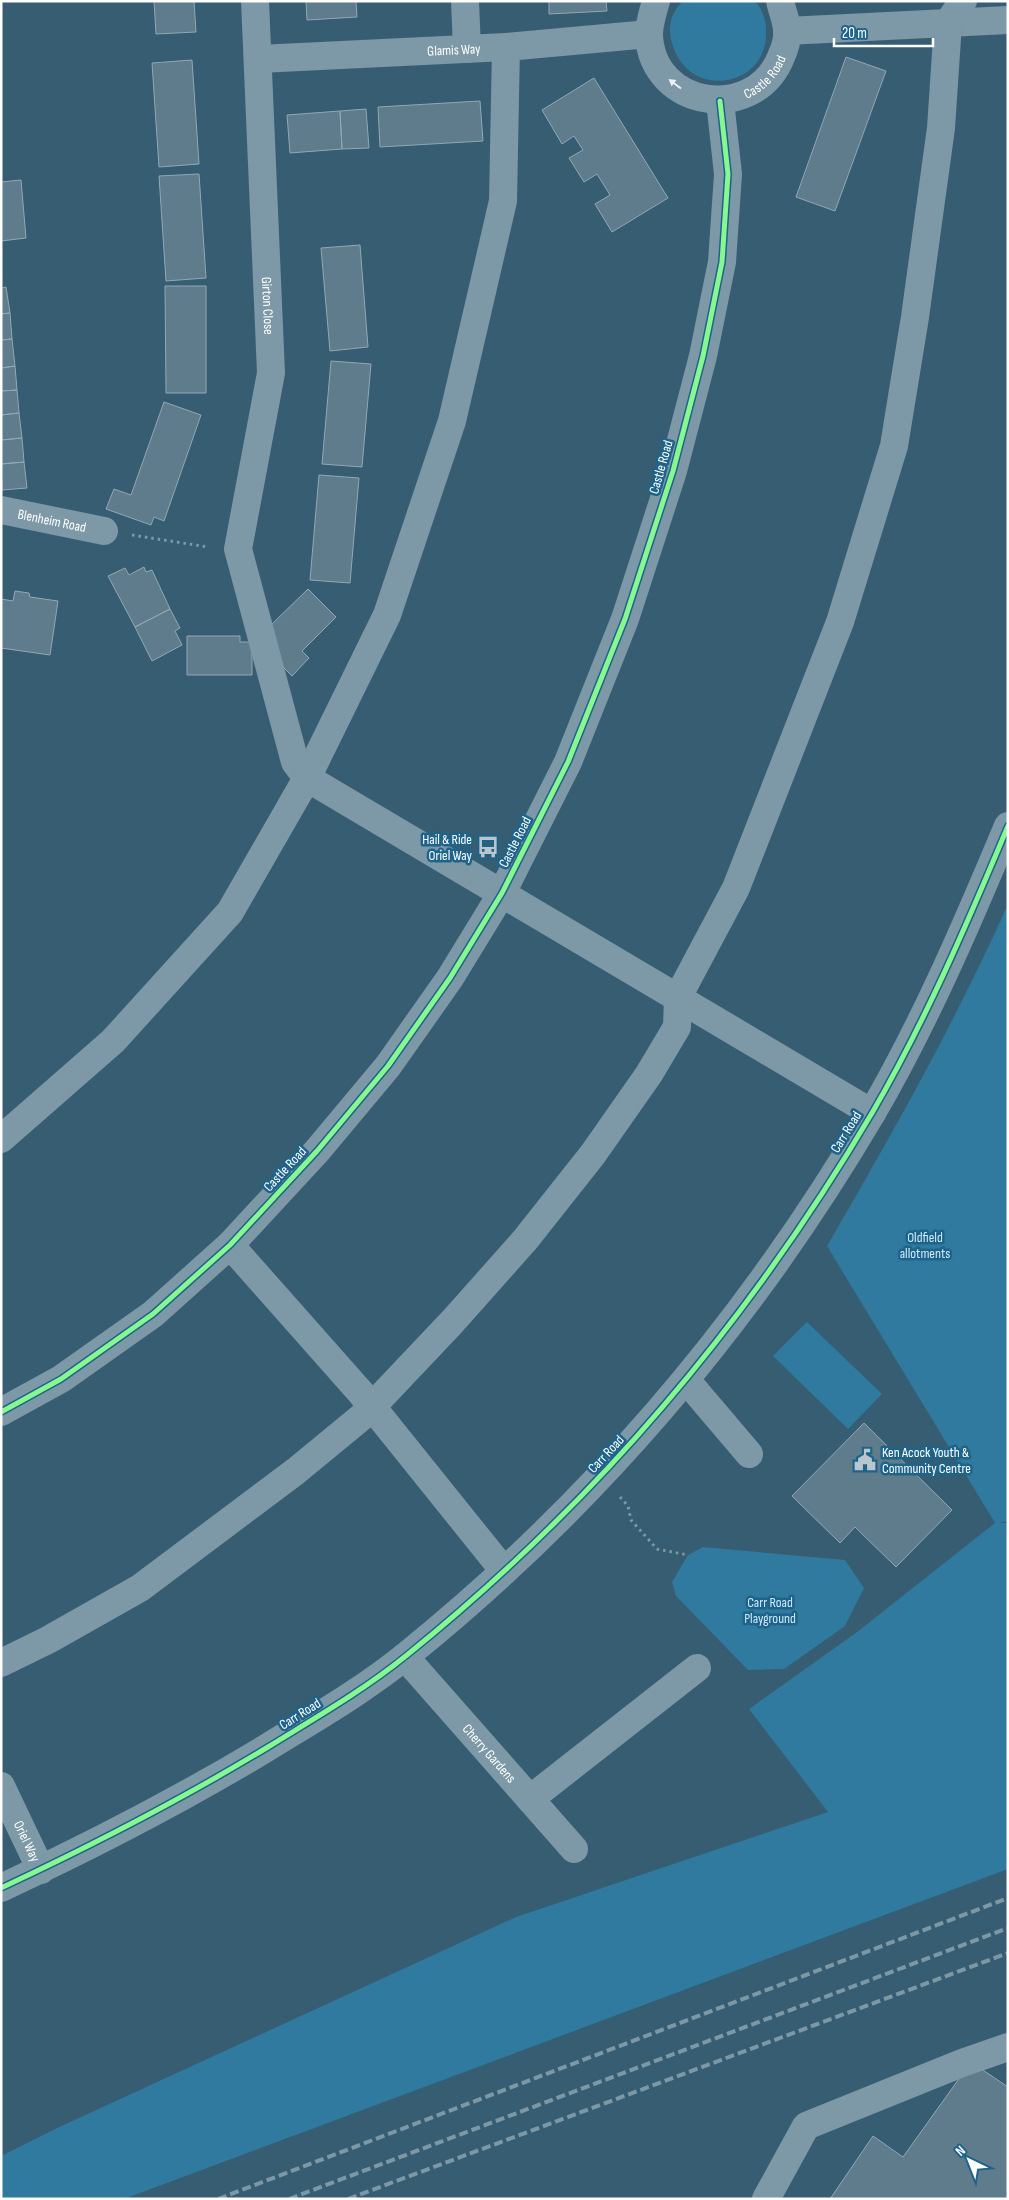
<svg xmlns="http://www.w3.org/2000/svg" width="1009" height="2200" font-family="'Sofia Sans Condensed',sans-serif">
<rect width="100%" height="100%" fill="#365d72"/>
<path fill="#2f7a9e" d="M683 1H755C762 8 766 20 766 29 770 88 688 102 672 43 667 28 671 12 683 1Z
M1008 904V1521L999 1523H1008V1869L124 2199H1V2156L55 2129 516 1917 828 1812 749 1709 857 1632 995 1523 827 1246C892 1134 955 1023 1008 904Z
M807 1322 882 1394 848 1429 773 1356Z
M703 1547 845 1560 864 1588 845 1626 784 1669 748 1670 676 1596 672 1582 688 1555Z"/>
<path fill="#5f7c8c" stroke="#91a8b5" d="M154 1H194L196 32 156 34Z
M306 1H356L357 17 307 20Z
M549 1H606L607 11 549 14Z
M846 57 886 71 835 211 796 197Z
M192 60 199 164 159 167 152 63Z
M594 78 668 198 612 232 595 204 610 195 597 174 584 182 569 158 583 150 574 136 562 144 542 110Z
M480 101 483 141 380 147 378 107Z
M366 109 369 148 342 149 340 111Z
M340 111 342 149 290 153 287 115Z
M199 174 206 278 166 281 159 176Z
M21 180 26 238 1 241V182Z
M360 245 368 347 330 351 321 248Z
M165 286H206V393H166Z
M6 287 10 313 1 314V288Z
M10 313 12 339 1 340V314Z
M12 339 15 366 1 368V340Z
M331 361 371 364 362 467 322 464Z
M15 366 17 390 1 391V368Z
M17 390 19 413 1 415V391Z
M164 402 201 415 164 521 154 517 151 525 106 509 114 489 131 495Z
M19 413 22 438 1 440V415Z
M22 438 24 462 1 464V440Z
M24 462 27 488 2 490 1 464Z
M319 475 359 478 350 583 310 580Z
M144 567 146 572 152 570 170 609 135 627 108 576 125 568 129 575Z
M308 589 336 617 302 651 309 658 292 676 272 656 270 626Z
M15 591 29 593 30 597 58 601 50 655 1 648V599L13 601Z
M170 609 180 628 175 631 182 645 152 661 135 627Z
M187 636H240V642H252V675H187Z
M864 1423 952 1510 896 1567 855 1527 840 1543 792 1496Z
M971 2062 1008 2087V2199H830L873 2136 903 2157Z"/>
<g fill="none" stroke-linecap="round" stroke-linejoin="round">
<path stroke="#7d98a6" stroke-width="3" stroke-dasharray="2.5 4" stroke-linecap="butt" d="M132 535 208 547
M620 1497 628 1506 631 1520 657 1549 688 1555"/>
<g stroke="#7d98a6" stroke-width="28">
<path id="s1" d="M255 1 271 373 238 549 295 762 307 778 872 1113"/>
<path d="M465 1 467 49"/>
<path id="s2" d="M656 1C653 11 649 25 649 35 652 108 754 124 781 57 785 48 788 40 787 31 787 21 782 11 780 1"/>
<path d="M787 31 1008 20"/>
<path id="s3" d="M259 59 506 47 649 34"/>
<path id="s4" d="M1 510 104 531"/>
<path d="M1 1139 113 1041 230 912 307 778 387 615 452 421 503 201 506 47"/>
<path d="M230 1245 361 1393 504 1571"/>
<path d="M687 1381 749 1454"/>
<path d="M1 1412 61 1379 153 1314 230 1245 317 1151 388 1066 450 978 502 893 568 762 625 619 673 471 703 356 722 262 728 174 720 101"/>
<path id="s5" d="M405 1657 574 1849"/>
<path d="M1 1663 48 1640 140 1588 296 1471 364 1415 453 1321 525 1240 593 1154 649 1074 677 1027 678 997 736 888 840 622 894 446 915 317 941 128 948 23 963 1"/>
<path id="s6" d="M1 1786 41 1870"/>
<path d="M530 1799 697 1668"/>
<path d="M1 1888C93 1845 182 1799 268 1747 315 1718 364 1690 407 1655 594 1504 750 1320 872 1113 925 1022 967 924 1008 826"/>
<path d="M766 2199 806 2126 962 2063 1008 2047"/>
</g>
<path stroke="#7d98a5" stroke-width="4" stroke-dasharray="9 4" stroke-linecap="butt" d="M218 2199 1008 1898
M289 2199 1008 1928
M348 2199 1008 1953"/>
<g stroke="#1e648a" stroke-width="8">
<path id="cycleway" d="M1 1412 61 1379 153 1314 230 1245 317 1151 388 1066 450 978 502 893 568 762 625 619 673 471 703 356 722 262 728 174 720 101
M1 1888C93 1845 182 1799 268 1747 315 1718 364 1690 407 1655 594 1504 750 1320 872 1113 925 1022 967 924 1008 826"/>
</g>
<use href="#cycleway" stroke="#87f88f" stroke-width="5"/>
</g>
<defs><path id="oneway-solid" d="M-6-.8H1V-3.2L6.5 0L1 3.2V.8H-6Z" transform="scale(1.25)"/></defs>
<use fill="#ecf0f2" href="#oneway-solid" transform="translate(675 84) rotate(-143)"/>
<defs>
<g id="bus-bare" transform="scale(1.725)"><path d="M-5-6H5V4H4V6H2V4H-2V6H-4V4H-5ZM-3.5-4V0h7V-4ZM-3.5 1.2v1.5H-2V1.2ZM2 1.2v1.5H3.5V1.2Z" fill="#b9c6ce" stroke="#1e648a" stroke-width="2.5" paint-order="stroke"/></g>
<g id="civic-bare" transform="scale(1.725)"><path d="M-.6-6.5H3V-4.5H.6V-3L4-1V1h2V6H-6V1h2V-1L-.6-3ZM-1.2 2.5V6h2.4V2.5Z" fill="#b9c6ce" stroke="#1e648a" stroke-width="2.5" paint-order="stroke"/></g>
</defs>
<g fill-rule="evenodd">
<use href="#bus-bare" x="488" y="847"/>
<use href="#civic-bare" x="865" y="1460"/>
</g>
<g text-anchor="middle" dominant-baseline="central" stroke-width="5" stroke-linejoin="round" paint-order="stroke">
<g font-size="14" fill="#fff" stroke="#1e648a">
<text stroke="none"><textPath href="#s3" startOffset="195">Glamis Way</textPath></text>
<text stroke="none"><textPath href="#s2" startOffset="194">Castle Road</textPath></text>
<text stroke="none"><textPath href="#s1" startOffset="305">Girton Close</textPath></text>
<text transform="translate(661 467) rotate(-74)">Castle Road</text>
<text stroke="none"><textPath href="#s4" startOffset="52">Blenheim Road</textPath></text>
<text transform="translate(515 842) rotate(-63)">Castle Road</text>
<text transform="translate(846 1132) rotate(-58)">Carr Road</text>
<text transform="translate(285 1169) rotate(-47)">Castle Road</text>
<text transform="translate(606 1454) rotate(-47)">Carr Road</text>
<text transform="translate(300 1714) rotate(-32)">Carr Road</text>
<text stroke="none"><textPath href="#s5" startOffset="128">Cherry Gardens</textPath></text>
<text stroke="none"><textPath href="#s6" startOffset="61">Oriel Way</textPath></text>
</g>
<g font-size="14" fill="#fff" stroke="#1e648a" text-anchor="end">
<text x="472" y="839">Hail &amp; Ride<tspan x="472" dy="16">Oriel Way</tspan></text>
<text x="882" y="1452" text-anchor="start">Ken Acock Youth &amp;<tspan x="882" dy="16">Community Centre</tspan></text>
</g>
<g font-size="14" fill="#ceeaf9" stroke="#1e648a">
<text x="925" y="1237">Oldfield<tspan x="925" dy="16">allotments</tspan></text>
<text x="770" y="1602">Carr Road<tspan x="770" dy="16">Playground</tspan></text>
</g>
</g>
<rect width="1009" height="2200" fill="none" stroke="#ffffff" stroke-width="5"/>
<g transform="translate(969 2160) rotate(317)" stroke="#1e648a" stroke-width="4" paint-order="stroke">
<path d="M0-4L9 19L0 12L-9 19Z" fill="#ffffff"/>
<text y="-8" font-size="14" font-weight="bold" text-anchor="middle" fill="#ffffff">N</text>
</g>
<path d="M834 38v8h99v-8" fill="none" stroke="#ffffff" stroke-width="2.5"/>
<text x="842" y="38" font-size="15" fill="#ffffff" stroke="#1e648a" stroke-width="4" paint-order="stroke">20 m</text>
</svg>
